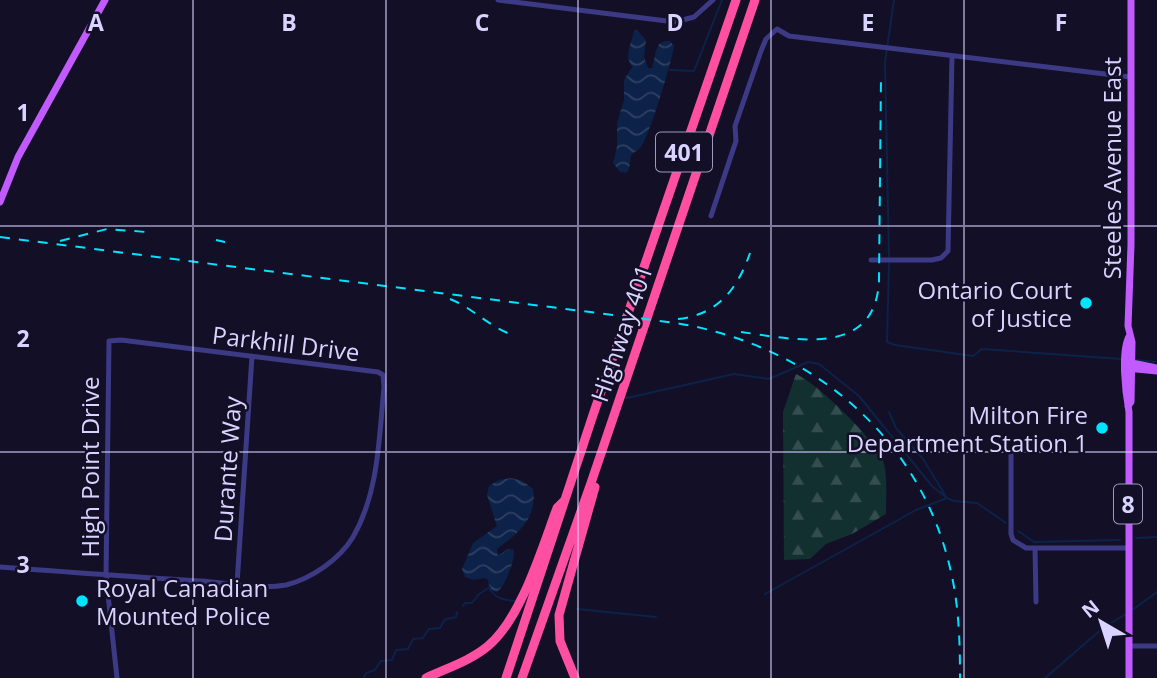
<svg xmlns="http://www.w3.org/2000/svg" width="1157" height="678" font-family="'Open Sans',sans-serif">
<defs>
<pattern id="forest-firs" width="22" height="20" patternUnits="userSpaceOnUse" patternTransform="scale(1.75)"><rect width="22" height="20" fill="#12302f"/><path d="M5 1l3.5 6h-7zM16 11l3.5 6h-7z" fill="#344d4e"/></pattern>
<pattern id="water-waves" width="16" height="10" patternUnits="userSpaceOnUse" patternTransform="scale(1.75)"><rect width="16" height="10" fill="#0c2248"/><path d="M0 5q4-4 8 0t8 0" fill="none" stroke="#2f4163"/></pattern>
</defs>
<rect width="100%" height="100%" fill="#130f26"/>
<path fill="url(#forest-firs)" d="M796 374C817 383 871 436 882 458 888 470 886 499 886 514L852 534 826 544 810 559 784 560 783 412Z"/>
<path fill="url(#water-waves)" d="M637 30 646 40 644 57 648 68H652L656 51 659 44 665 41H670L674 46C672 61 649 139 640 148 637 151 634 152 631 155L629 169 626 173 620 172 613 163 617 147V123L624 100V80L632 67C624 54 631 46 634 31Z
M511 478 523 481 533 489C538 517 518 534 497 549L498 556 508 549 514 550C515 561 505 586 497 592L490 590 488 580 485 578 474 580 465 577 462 569 473 543 497 526 487 495 489 486 499 480Z"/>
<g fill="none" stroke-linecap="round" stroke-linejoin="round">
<path stroke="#0c2248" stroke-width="2" d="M670 70 694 71 722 0
M889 257 885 62 894 0
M889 263 887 342 895 345 973 356 982 349 1121 359
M1136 360 1155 362
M627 398 734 374 769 379 808 362 819 364 859 396 932 486 947 498 916 510 765 594
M889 412 896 428 923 459 947 498 954 501 977 503 1006 523
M1018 531 1034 542 1120 540
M1136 538 1157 537
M490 590C497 599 504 600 515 601
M463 606 465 603H472L479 594 490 587
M577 609 656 617
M1131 611 1157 592
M364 678 366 673 375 670 381 661 392 660 396 650 408 649 413 639 423 638 429 629 440 628C447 615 443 621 456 617L457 612
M1045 678 1103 628 1126 614"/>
<path stroke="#3d3a85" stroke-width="5" d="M498 0 675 22 694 17 713 0
M711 216 736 141 735 126 761 51 766 39 777 29 789 36 1130 77
M871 260H932L941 258 948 251 952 56
M1011 452V534L1013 540 1026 548H1128
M1035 548 1036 602
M0 567C67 572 134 577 201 581 228 583 260 590 286 585 311 579 340 559 353 537 379 492 379 437 384 387L383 375 378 372 121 340 109 341 106 576 117 678
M237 584 252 356
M1129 646H1157"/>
<path stroke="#c25bff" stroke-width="7" d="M0 202 18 157 105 0
M1127 362 1157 368
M1127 368 1157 371
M1128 406 1131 402 1132 342 1128 326 1131 245V0
M1129 678V412C1126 395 1120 350 1130 335"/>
<path stroke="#ff4fa3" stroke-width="9" d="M426 678C447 668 470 661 488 646 521 619 542 548 557 508L565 500
M506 678 593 415 736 0
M522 678 591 483 755 0
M575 678 560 641 559 615 595 487"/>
<path stroke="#00e5ff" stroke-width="2" stroke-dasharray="10 9" stroke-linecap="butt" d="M0 237 676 323C810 345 921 436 951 572 959 607 960 642 960 678
M216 240 225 242
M60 241 107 229 146 232
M450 299C473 308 489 327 513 335
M678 319C718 315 738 288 750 253
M741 332C793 339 876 359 879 280L881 76"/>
</g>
<path fill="none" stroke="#d9d4ff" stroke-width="2" stroke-opacity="0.55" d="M193 0V678M386 0V678M578 0V678M771 0V678M964 0V678M0 226H1157M0 452H1157"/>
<g fill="#00e5ff" stroke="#130f26" stroke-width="2.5">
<circle cx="1086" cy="303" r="7"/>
<circle cx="1102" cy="428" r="7"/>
<circle cx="82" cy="601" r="7"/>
</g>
<g text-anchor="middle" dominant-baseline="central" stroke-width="5" stroke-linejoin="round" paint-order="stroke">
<g fill="#130f26" stroke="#9e99be" stroke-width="2">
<rect x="656" y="132.5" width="56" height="39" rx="5"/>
<rect x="1114" y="484.5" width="28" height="39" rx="5"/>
</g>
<g font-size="23" font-weight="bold" fill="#d9d4ff">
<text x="684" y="152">401</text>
<text x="1128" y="504">8</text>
</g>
<g font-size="24" fill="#d9d4ff" stroke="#130f26">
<text transform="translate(1111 168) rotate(-90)">Steeles Avenue East</text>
<text transform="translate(621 333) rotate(-71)">Highway 401</text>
<text transform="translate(286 343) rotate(7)">Parkhill Drive</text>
<text transform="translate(89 467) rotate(-90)">High Point Drive</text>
<text transform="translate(227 469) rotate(-86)">Durante Way</text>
</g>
<g font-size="24" fill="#d9d4ff" stroke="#130f26" text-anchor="end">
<text x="1072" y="289">Ontario Court<tspan x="1072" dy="28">of Justice</tspan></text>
<text x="1088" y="414">Milton Fire<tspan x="1088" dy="28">Department Station 1</tspan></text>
<text x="96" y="587" text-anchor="start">Royal Canadian<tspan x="96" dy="28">Mounted Police</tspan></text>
</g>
</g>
<g font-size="23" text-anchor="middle" font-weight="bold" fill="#d9d4ff" stroke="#130f26" stroke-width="5" stroke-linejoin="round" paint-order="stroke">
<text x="96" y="31">A</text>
<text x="289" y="31">B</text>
<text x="482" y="31">C</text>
<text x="675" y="31">D</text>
<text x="868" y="31">E</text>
<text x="1061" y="31">F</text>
<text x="23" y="121">1</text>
<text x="23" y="347">2</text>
<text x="23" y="573">3</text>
</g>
<g transform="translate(1101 622) rotate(321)" stroke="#130f26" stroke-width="5" paint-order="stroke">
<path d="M0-5L12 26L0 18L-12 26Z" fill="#d9d4ff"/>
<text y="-10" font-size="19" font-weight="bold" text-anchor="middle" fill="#d9d4ff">N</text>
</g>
</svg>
